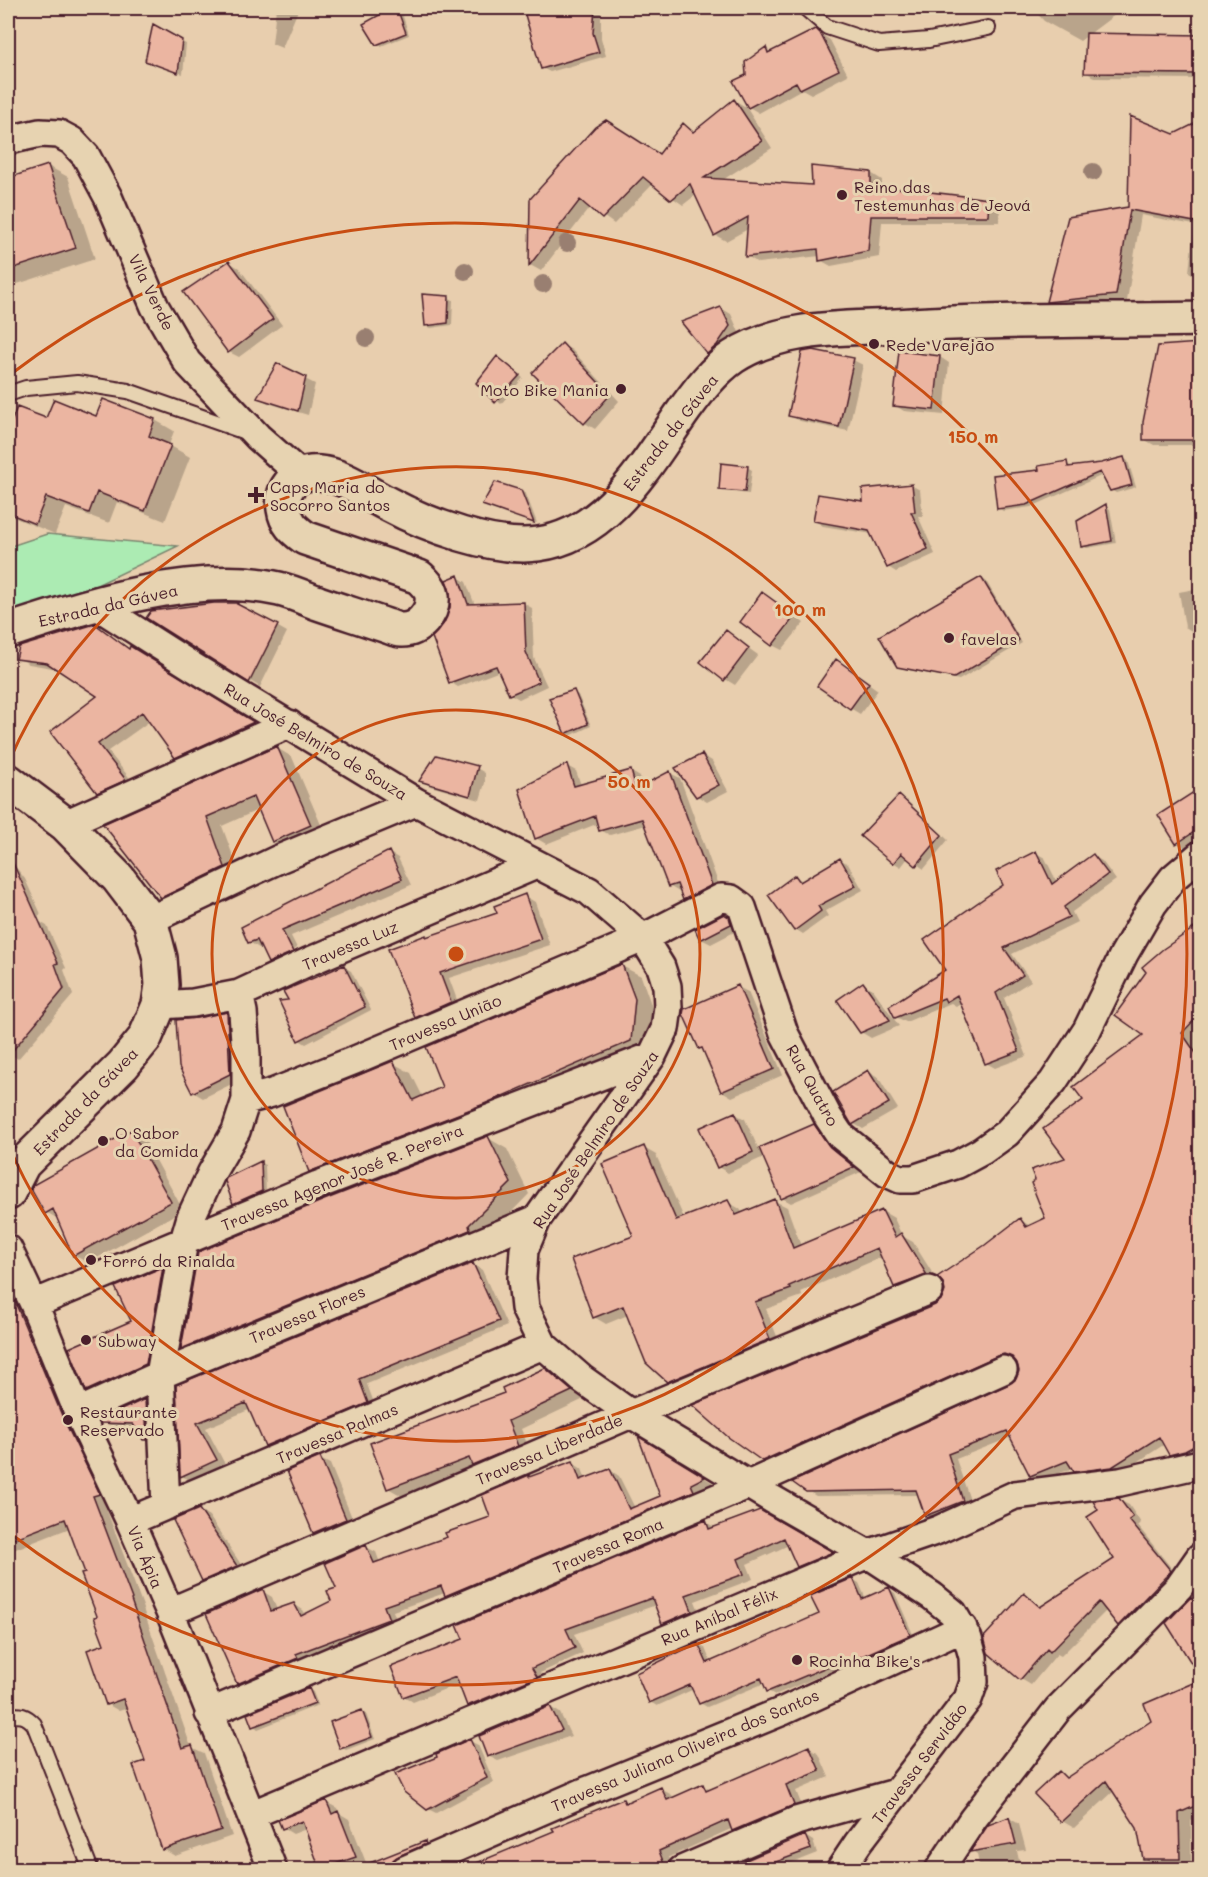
<svg xmlns="http://www.w3.org/2000/svg" width="1208" height="1877" font-family="Mali,sans-serif">
<rect width="100%" height="100%" fill="#e8ceae"/>
<filter id="ink" filterUnits="userSpaceOnUse"><feTurbulence type="fractalNoise" baseFrequency=".0167" numOctaves="2"/><feDisplacementMap in="SourceGraphic" scale="12" xChannelSelector="R" yChannelSelector="G"/><feConvolveMatrix kernelMatrix="1 2 1 2 8 2 1 2 1" color-interpolation-filters="sRGB"/></filter>
<g filter="url(#ink)">
<path fill="#acebb3" stroke="#7b856f" stroke-width="1.5" d="M47 534 178 546 72 597 8 612V547Z"/>
<path fill="#0003" d="M276 8H299L282 48 272 44Z
M395 8 401 10 409 35 381 46 377 44 365 25Z
M524 8H601V38L606 56 550 72 542 68Z
M1032 8H1124L1088 35 1199 36 1200 79 1095 78 1086 72 1088 35 1080 41 1044 21Z
M154 27 186 44 183 74 151 63Z
M816 31 830 40 848 75 811 94 802 89 759 113 749 107 747 76 766 49 773 53Z
M734 100 746 107 772 148 721 181 814 187 871 173 882 180V188L988 200 1000 207 999 222H882L879 257 831 266 820 260V256L758 263 747 256 748 229 726 241 715 235 697 194 683 205 653 184 614 224 590 207 541 271 530 265 531 199 659 155 683 125 695 132Z
M1198 135 1200 279 1189 272 1194 225 1141 215 1127 301 1059 308 1048 301 1130 209 1174 136Z
M48 166 68 177 95 259 8 287V180Z
M229 262 239 268 282 325 239 357 229 352Z
M448 297 453 300 452 325 431 328 426 326Z
M721 308 731 314 739 332 727 351 718 358 708 353Z
M562 345 572 350 619 401 595 429 585 423 534 373Z
M1200 345V445H1154L1145 440 1159 347Z
M940 357 949 363 944 415 904 411 894 405Z
M853 360 863 365 848 431 800 421 790 415Z
M502 361 523 378 501 404 478 383Z
M305 379 315 384 308 415 268 403 259 398Z
M104 401 155 420 174 431 169 445 190 457 165 521 117 502 109 523 66 507 55 534 8 515V435L18 409 47 420 97 418Z
M1123 458 1128 461 1136 487 1116 493 1111 490 1103 475 1031 507 1003 511 998 508 1040 471 1067 463 1072 468 1102 464Z
M747 467 752 470 749 494 725 491 720 489Z
M911 485 920 490 923 516H918L935 554 896 572 888 567 872 534 823 526 815 521Z
M521 491 526 494 537 523 488 507Z
M1106 506 1110 509 1116 543 1087 548 1082 546Z
M458 577 466 582 475 605 523 603 532 608 534 658 547 686 519 699 510 694 500 671 458 687 450 682 446 624 452 607Z
M981 579 986 581 1022 643 959 680 904 669 898 666Z
M1200 588V632L1195 633 1185 627 1179 592Z
M763 594 804 623 782 650 772 645Z
M238 604 287 632 260 687 148 618 152 612 180 607Z
M95 625 130 649 142 654 264 729 188 763 176 757 150 721 108 751 136 786 109 798 98 792 52 733 100 696 58 669 29 664 18 658Z
M726 632 758 655 735 685 725 679Z
M846 667 878 690 860 714 850 708Z
M574 692 578 695 591 726 570 736 566 733Z
M277 748 292 757 325 834 288 850 273 841 260 809 222 826 240 875 177 905 162 896 106 825Z
M702 755 712 761 728 791 707 802 697 796Z
M567 766 576 771 581 785 630 771 640 777 643 787 670 773 680 778 721 891 694 904 684 899 681 891 679 892 669 886 646 825 610 835 600 830 599 823 546 844 536 838Z
M475 767 485 773V783L480 800 430 786 421 781Z
M1200 790V848L1198 850 1191 845 1186 848 1177 843 1160 816Z
M899 797 907 801 948 840 924 869 908 858 901 867 893 862Z
M388 852 398 858 411 885 291 936 297 948 273 959V962L299 951 302 957 280 968 270 962 262 947 259 948 249 942Z
M1036 853 1045 858 1057 882 1093 856 1102 861 1116 880 1072 912 1077 922 1012 954 1031 981 1004 998 1027 1056 995 1068 986 1063 962 1002 956 1006 951 1003 906 1022 896 1017 947 970 1005 886Z
M8 857 25 879 41 914 8 939Z
M840 859 848 864 863 890 825 911 828 916 803 934 795 929V877L803 881Z
M525 896 535 902 550 945 449 978 460 1008 426 1022 416 1017 426 937 428 938 499 914Z
M724 916 738 924 740 929 711 944 701 939Z
M38 921 47 926 66 968 64 970 73 995 18 1059 8 1053V958Z
M1200 926V1055L1181 1045 1200 1069V1453L1180 1459 1170 1454 1165 1444 1122 1472 1085 1476 1073 1468 1040 1481 1031 1475 1012 1437 956 1459 972 1506 935 1521 926 1515 919 1495 816 1496 806 1490 1010 1386 1017 1380 1020 1371 1018 1362 1015 1359 1007 1360 773 1466 763 1460 943 1300 986 1247 1021 1220 1030 1226 1047 1219 1085 1100 1146 1035 1164 951Z
M622 966 641 976 653 1010 649 1051 329 1181 310 1171 393 1063 411 1073 423 1097 444 1088Z
M344 967 351 971 371 1010 306 1044 299 1040 291 1002Z
M864 984 873 989 899 1026 871 1038 861 1032Z
M738 987 748 992 783 1075 732 1097 722 1091 705 1051 700 1048Z
M227 1014 236 1020 240 1080 203 1098 193 1092Z
M868 1071 878 1077 898 1109 863 1129 854 1124Z
M735 1114 745 1119 759 1150 814 1126 823 1131 839 1154 861 1172 791 1203 782 1198 764 1157 728 1173 718 1167Z
M131 1132 145 1140 183 1210 88 1263 74 1255 60 1220 46 1212Z
M488 1138 507 1149 529 1194 487 1237 201 1359 182 1349 199 1253Z
M644 1148 656 1155 684 1218 728 1202 740 1209 743 1214 775 1201 787 1207 801 1246 882 1211 894 1218 902 1236 913 1242 938 1282 907 1293 895 1286 882 1257 801 1292 802 1296 766 1309 781 1346 680 1388 668 1381 628 1315 606 1324 594 1317 635 1237Z
M261 1163 265 1165 266 1194 239 1205 234 1203 228 1180Z
M473 1264 482 1270 507 1326 367 1384 376 1408 275 1451 266 1445 251 1409 206 1428 226 1466 191 1481 182 1476 178 1386Z
M8 1269 111 1501 104 1503 143 1606H142L191 1747 204 1753 232 1836 175 1856 163 1849 146 1762 128 1708 119 1711 107 1704 106 1645 87 1574 70 1528 8 1552Z
M163 1269 173 1274 156 1369 98 1396 88 1390 133 1322 117 1288Z
M545 1369 559 1378 584 1399 521 1429 531 1453 478 1467 402 1496 388 1488 506 1394Z
M145 1401 155 1406 154 1445 144 1439 137 1428 112 1427 101 1420Z
M640 1440 713 1483 700 1489 703 1496 456 1601 445 1593 393 1611 398 1624 247 1689 238 1683 262 1591 272 1597 277 1610 294 1604 303 1610 306 1615 333 1602 338 1589 366 1547 376 1552 380 1563 449 1538 492 1518 529 1477 531 1478 573 1463 582 1469 586 1479 610 1470 619 1476 635 1508 662 1496Z
M320 1459 330 1464 355 1525 324 1538 315 1532Z
M1119 1500 1129 1505 1141 1523 1138 1526 1176 1574 1150 1587 1157 1603 1129 1631 1119 1625 1107 1610 1061 1656 1057 1654 1031 1685 1021 1679 990 1652 1024 1594 1042 1608 1116 1560Z
M199 1510 209 1516 246 1572 214 1586 204 1580Z
M760 1512 840 1558 808 1571 798 1566 789 1545 747 1564 753 1579 695 1601 701 1616 672 1628 663 1623 656 1605 574 1634 583 1653 540 1673 545 1682 478 1711 468 1705 460 1683 413 1702 404 1696 465 1640 705 1522 715 1527Z
M852 1579 859 1583 866 1599 889 1589 895 1593 915 1639 852 1667 848 1664 775 1695 768 1691 765 1683 707 1707 700 1703 694 1689 657 1706 650 1702 698 1645 705 1648 711 1663 821 1615Z
M309 1689 313 1692 318 1705 258 1729 254 1726 249 1715Z
M1198 1694 1200 1700V1816L1191 1820V1865H1156L1144 1858 1139 1828 1114 1791 1074 1828 1062 1821 1036 1794 1059 1773 1068 1778Z
M550 1707 560 1713 571 1736 498 1761 488 1756Z
M362 1712 366 1714 375 1739 346 1750 341 1747Z
M470 1741 478 1745 494 1782 436 1813 428 1809 439 1758Z
M809 1748 819 1754 829 1777 796 1791 804 1811 744 1836 733 1828 669 1857 674 1870H462L556 1832 623 1801 627 1804 661 1789 672 1795 673 1798 703 1786 711 1790Z
M326 1802 337 1808 339 1813 349 1819 367 1865 425 1843 435 1849 401 1870H322L306 1829 293 1834 283 1828Z
M1009 1818 1019 1824 1026 1850 1017 1851 1021 1870H980L977 1854 972 1851Z
M805 1836 813 1841 817 1853 774 1870H749L746 1862Z"/>
<path fill="#ebb5a1" stroke="#4a1f2b" stroke-width="1.5" d="M392 8H397L406 33 376 45 363 24Z
M523 8H595L593 33 599 52 541 69Z
M153 24 182 40 178 73 145 61Z
M816 29 820 33 839 70 800 89 796 82 748 108 733 81 746 75 745 62 766 47 768 53Z
M1086 33 1200 35V74L1084 73Z
M734 99 762 141 704 178 812 185 811 166 871 172V185L989 199 988 216H871L868 251 819 261 818 249 745 257 748 217 714 236 690 184 671 200 643 177 602 219 580 200 529 266 530 199 595 127 606 120 659 154 683 123 693 132Z
M1130 116 1174 134 1200 121V223L1130 210 1116 295 1046 302 1068 217 1128 207Z
M48 165 76 248 8 270V178Z
M229 261 273 319 228 353 183 292Z
M422 294 449 296 448 323 425 326Z
M721 307 730 326 717 345 707 354 681 322Z
M562 343 610 395 584 424 532 373Z
M1200 343V440H1143V422L1158 346Z
M813 350 854 358 839 427 788 416 802 352Z
M899 351 940 356 934 410 893 406Z
M497 356 520 375 495 403 476 383Z
M277 363 306 377 298 411 257 398Z
M54 399 96 416 103 399 155 419 149 436 171 445 145 511 97 492 89 513 46 497 35 524 8 513V431L17 407 46 418Z
M1124 457 1132 485 1110 491 1100 472 1026 505 997 509 993 475 1039 470 1038 466 1067 461 1068 467 1101 463Z
M721 463 748 466 745 492 719 490Z
M495 482 521 490 534 523 482 505Z
M912 484 915 512H911L928 549 887 568 869 531 813 521 818 494 863 501 862 489Z
M1106 504 1112 541 1081 547 1077 521Z
M458 575 468 604 524 602 526 652 539 682 509 695 496 666 449 683 432 637 444 623 450 607V592L446 580Z
M981 577 1019 640 954 678 897 667 879 636Z
M762 592 795 616 772 646 740 622Z
M214 603H238L237 604 278 625 249 683 146 618 151 611Z
M95 624 129 649 130 646 254 722 175 758 142 712 98 744 126 780 97 793 50 732 97 696 47 663 16 659 19 647Z
M726 630 749 648 724 681 700 662Z
M836 659 869 683 850 709 817 686Z
M574 690 588 724 565 734 549 698Z
M277 746 311 825 272 842 253 797 207 817 225 867 161 898 103 824Z
M702 754 719 785 696 797 675 768Z
M436 755 478 766 470 796 419 781Z
M567 764 574 786 631 770 636 789 670 771 712 885 683 900 677 884 668 887 642 819 599 831 595 816 535 839 519 789Z
M1200 788V828L1176 844 1158 815Z
M899 795 942 835 916 866 901 853 893 864 860 836Z
M389 851 402 879 282 930 293 952 268 963 257 940 248 943 241 927Z
M1036 851 1052 884 1093 854 1108 874 1064 907 1069 917 1004 948 1023 975 996 993 1019 1051 985 1064 957 995 946 1002 944 998 895 1018 889 1006 945 970 924 940 1003 885 996 871Z
M8 852 58 963 55 964 64 989 8 1056Z
M840 858 856 886 818 906 821 911 794 931 768 895 795 875 800 882Z
M525 894 541 939 440 973 451 1002 415 1018 388 949 426 935V937L497 913 494 906Z
M724 914 729 917 731 924 700 940 695 929Z
M1200 924V1014L1182 1033 1200 1059V1443L1185 1451 1169 1455 1159 1437 1112 1467 1074 1472 1067 1461 1030 1476 1007 1431 948 1454 963 1501 925 1516 916 1490 806 1492 792 1482 1009 1384 1016 1379 1019 1371 1017 1363 1012 1357 1004 1354 997 1356 762 1461 728 1437 692 1405 935 1305 942 1299 945 1291 943 1283 937 1277 985 1245 1020 1218 1026 1227 1045 1218 1031 1183 1035 1180 1031 1170 1065 1158 1043 1129 1083 1100 1073 1087 1143 1035 1115 1015 1146 972 1142 967 1163 949Z
M622 964 635 999 631 1041 484 1104 309 1172 283 1106 393 1061 413 1100 442 1087 426 1047Z
M344 965 365 1007 298 1041 279 1001 288 1000 283 991Z
M863 982 890 1020 860 1033 837 1000Z
M738 985 774 1069 721 1092 702 1048 699 1049 683 1014 684 1009Z
M227 1012 230 1074 192 1093 179 1067 176 1020 196 1018Z
M868 1070 889 1103 852 1125 833 1092Z
M735 1112 753 1152 717 1168 699 1128Z
M814 1124 830 1147 854 1167 781 1199 759 1148Z
M131 1130 171 1202 73 1256 53 1209 45 1214 31 1189 33 1185Z
M488 1136 511 1183 469 1225 470 1230 181 1349 198 1252 324 1200Z
M644 1146 676 1220 728 1200 736 1215 775 1199 793 1248 882 1210 895 1237 901 1233 927 1275 894 1287 877 1248 789 1286 791 1289 755 1302 770 1339 667 1382 646 1363 623 1306 593 1318 571 1259 633 1236 602 1164Z
M261 1161 262 1191 233 1204 225 1181 226 1178Z
M473 1263 499 1321 359 1379 368 1403 265 1446 246 1403 197 1423 217 1460 180 1477 176 1385Z
M163 1267 146 1364 86 1391 69 1348 131 1321 115 1287Z
M8 1285 63 1418 100 1494 93 1496 132 1599 131 1600 182 1748 192 1745 221 1830 162 1850 133 1765 145 1761 123 1699 106 1705 87 1650 104 1644 94 1617 97 1616 81 1574 85 1573 65 1519 8 1541Z
M545 1368 572 1391 508 1421 518 1446 472 1465 469 1458 387 1489 370 1443 504 1393 502 1388Z
M145 1399 147 1440H143L133 1424 100 1423 99 1420Z
M638 1436 705 1477 691 1484 694 1491 445 1596 441 1586 384 1606 389 1619 296 1654 298 1658 237 1684 206 1614 263 1589 271 1611 294 1603 301 1616 331 1601 327 1591 336 1588 325 1563 366 1545 374 1563 447 1537 445 1533 490 1517 482 1495 529 1475V1477L573 1461 580 1480 610 1469 629 1509 660 1496Z
M320 1457 346 1519 313 1533 287 1471Z
M1119 1498 1133 1517 1129 1520 1171 1571 1118 1626 1099 1602 1050 1652 1047 1649 1020 1680 988 1653 984 1637 1024 1593 1040 1607 1114 1559 1087 1517 1098 1510 1093 1501Z
M199 1509 237 1566 202 1581 173 1520Z
M760 1510 833 1552 797 1567 784 1538 738 1559 744 1574 686 1595 692 1611 662 1624 652 1598 566 1629 575 1648 532 1668 537 1677 467 1706 456 1677 403 1697 391 1667 463 1639 457 1625 706 1520 709 1529Z
M853 1578 862 1599 889 1587 910 1635 844 1664 843 1660 767 1692 761 1678 699 1704 690 1685 649 1703 636 1673 698 1643 707 1663 819 1614 810 1596Z
M1191 1597 1200 1608V1677L1166 1623Z
M1200 1680V1804L1179 1813 1180 1859H1143L1137 1828 1106 1781 1061 1822 1034 1794 1059 1771 1066 1778 1151 1721 1144 1704Z
M309 1688 315 1703 252 1727 247 1714Z
M550 1706 562 1730 487 1757 479 1736Z
M362 1710 372 1737 340 1749 330 1722Z
M470 1739 487 1778 427 1810 404 1792 395 1774 437 1757 436 1754Z
M809 1746 820 1771 786 1785 794 1805 732 1831 728 1820 659 1851 666 1869H462L554 1831 552 1828 623 1799 625 1803 661 1787 667 1800 703 1784 706 1791Z
M326 1800 332 1814 338 1811 356 1857 320 1869 302 1821 282 1829 278 1820Z
M1009 1817 1016 1844 970 1852 988 1825Z
M805 1835 811 1849 757 1869H747L744 1861Z
M425 1841 426 1844 399 1856 393 1860 389 1869H358L357 1868Z"/>
<g fill="none" stroke-linecap="round" stroke-linejoin="round">
<g stroke="#4a1f2b" stroke-width="18">
<path id="lane" d="M805 8 827 27 879 44 929 40 988 28
M8 394 26 388 77 383 128 391 245 432
M8 1716C20 1714 26 1715 34 1724L91 1870"/>
</g>
<g stroke="#4a1f2b" stroke-width="32">
<path id="street" d="M8 140 40 133 59 134 72 141 86 156 108 197 155 307 187 362 258 437 301 475
M96 605 195 668 416 802 589 891 643 938 661 967 667 986 668 1007 665 1029 652 1056 537 1219 524 1250 522 1279 525 1308 543 1345 582 1379 631 1414 772 1499 868 1554 932 1596 953 1613 968 1639 973 1657 974 1682 968 1699 858 1843 840 1870
M65 824 289 724
M150 920 279 859 416 802
M159 1005 193 1003 239 994 308 962 536 865
M246 1100 272 1093 355 1060 504 997 643 938 721 898 731 899 742 907 784 1033 828 1117 840 1135 887 1173 900 1179H913L958 1164 982 1151 1007 1133 1053 1082 1087 1030 1124 954 1153 904 1173 878 1200 855
M8 1249 34 1304 78 1412 130 1521 170 1612 273 1870
M34 1304 318 1185 652 1056
M78 1412 160 1375 537 1219
M166 1506 160 1375 184 1241 191 1217 212 1172 236 1131 246 1100V1055L243 1012 239 994
M130 1521 543 1345
M170 1612 631 1414 929 1290
M209 1713 750 1484 1003 1370
M251 1815 868 1554 938 1530 1015 1495 1120 1482 1200 1464
M405 1870 589 1790 783 1711 963 1628
M682 1870 796 1821 896 1793
M939 1870 973 1819 1058 1709 1179 1587 1200 1557"/>
</g>
<g stroke="#4a1f2b" stroke-width="38">
<path id="secondary" d="M8 631C86 605 197 570 279 589 292 592 305 598 318 603 341 611 364 618 387 626 391 627 396 630 401 630 418 631 434 613 432 596 431 588 424 582 419 577L305 538C294 530 286 523 284 509 280 487 297 471 319 473 344 475 366 493 388 504 427 525 494 550 538 544 609 535 648 461 685 409 699 390 713 371 733 357 780 326 842 329 896 326 998 319 1099 321 1200 319
M8 781 65 824 118 878 150 920 160 958 162 985 159 1005 145 1038 123 1065 23 1164 8 1193"/>
</g>
<use href="#lane" stroke="#e7d3b1" stroke-width="14"/>
<use href="#street" stroke="#e7d3b1" stroke-width="27"/>
<use href="#secondary" stroke="#e7d3b1" stroke-width="33"/>
</g>
<g fill="#997f71">
<circle cx="1093" cy="172" r="9"/>
<circle cx="567" cy="243" r="9"/>
<circle cx="465" cy="271" r="9"/>
<circle cx="543" cy="284" r="9"/>
<circle cx="366" cy="338" r="9"/>
</g>
</g>
<g fill="none" stroke="#c84d12" stroke-width="3">
<circle cx="456" cy="954" r="244"/>
<path d="M8 764A487 487 0 1 1 8 1144"/>
<path d="M11 374A731 731 0 1 1 11 1534"/>
</g>
<g fill="#4a1f2b" stroke="#e7d3b1" stroke-width="2">
<circle cx="842" cy="195" r="6"/>
<circle cx="874" cy="344" r="6"/>
<circle cx="621" cy="389" r="6"/>
<path d="M253 486h6v6h6v6h-6v6h-6v-6h-6v-6h6z"/>
<circle cx="949" cy="638" r="6"/>
<circle cx="103" cy="1141" r="6"/>
<circle cx="91" cy="1260" r="6"/>
<circle cx="86" cy="1340" r="6"/>
<circle cx="68" cy="1420" r="6"/>
<circle cx="797" cy="1660" r="6"/>
</g>
<g text-anchor="middle" dominant-baseline="central" stroke-width="6" stroke-linejoin="round" paint-order="stroke">
<g font-size="16" fill="#4a1f2b" stroke="#e7d3b1" text-anchor="start">
<text x="854" y="186">Reino das<tspan x="854" dy="18">Testemunhas de Jeová</tspan></text>
<text x="886" y="344">Rede Varejão</text>
<text x="609" y="389" text-anchor="end">Moto Bike Mania</text>
<text x="270" y="486">Caps Maria do<tspan x="270" dy="18">Socorro Santos</tspan></text>
<text x="961" y="638">favelas</text>
<text x="115" y="1132">O Sabor<tspan x="115" dy="18">da Comida</tspan></text>
<text x="103" y="1260">Forró da Rinalda</text>
<text x="98" y="1340">Subway</text>
<text x="80" y="1411">Restaurante<tspan x="80" dy="18">Reservado</tspan></text>
<text x="809" y="1660">Rocinha Bike's</text>
</g>
<g font-size="16" fill="#4a1f2b" stroke="#e7d3b1">
<text transform="translate(152 292) rotate(64)">Vila Verde</text>
<text transform="translate(670 432) rotate(-52)">Estrada da Gávea</text>
<text transform="translate(108 605) rotate(-13)">Estrada da Gávea</text>
<text transform="translate(316 741) rotate(31)">Rua José Belmiro de Souza</text>
<text transform="translate(350 945) rotate(-23)">Travessa Luz</text>
<text transform="translate(445 1022) rotate(-23)">Travessa União</text>
<text transform="translate(813 1085) rotate(61)">Rua Quatro</text>
<text transform="translate(85 1101) rotate(-46)">Estrada da Gávea</text>
<text transform="translate(595 1139) rotate(-56)">Rua José Belmiro de Souza</text>
<text transform="translate(342 1177) rotate(-22)">Travessa Agenor José R. Pereira</text>
<text transform="translate(307 1314) rotate(-23)">Travessa Flores</text>
<text transform="translate(337 1433) rotate(-23)">Travessa Palmas</text>
<text transform="translate(549 1449) rotate(-23)">Travessa Liberdade</text>
<text transform="translate(608 1545) rotate(-23)">Travessa Roma</text>
<text transform="translate(146 1557) rotate(67)">Via Ápia</text>
<text transform="translate(719 1616) rotate(-23)">Rua Aníbal Félix</text>
<text transform="translate(685 1750) rotate(-23)">Travessa Juliana Oliveira dos Santos</text>
<text transform="translate(919 1763) rotate(-53)">Travessa Servidão</text>
</g>
</g>
<circle cx="456" cy="954" r="9" fill="#c84d12" stroke="#e7d3b1" stroke-width="3"/>
<g font-size="18" text-anchor="middle" font-weight="bold" fill="#c84d12" stroke="#e7d3b1" stroke-width="6" stroke-linejoin="round" paint-order="stroke">
<text x="973" y="443">150 m</text>
<text x="800" y="616">100 m</text>
<text x="629" y="788">50 m</text>
</g>
<rect width="1208" height="1877" fill="none" stroke="#e7d3b1" stroke-width="30"/>
<rect x="15" y="15" width="1178" height="1847" fill="none" stroke="#4a1f2b" stroke-width="2" filter="url(#ink)"/>
</svg>
